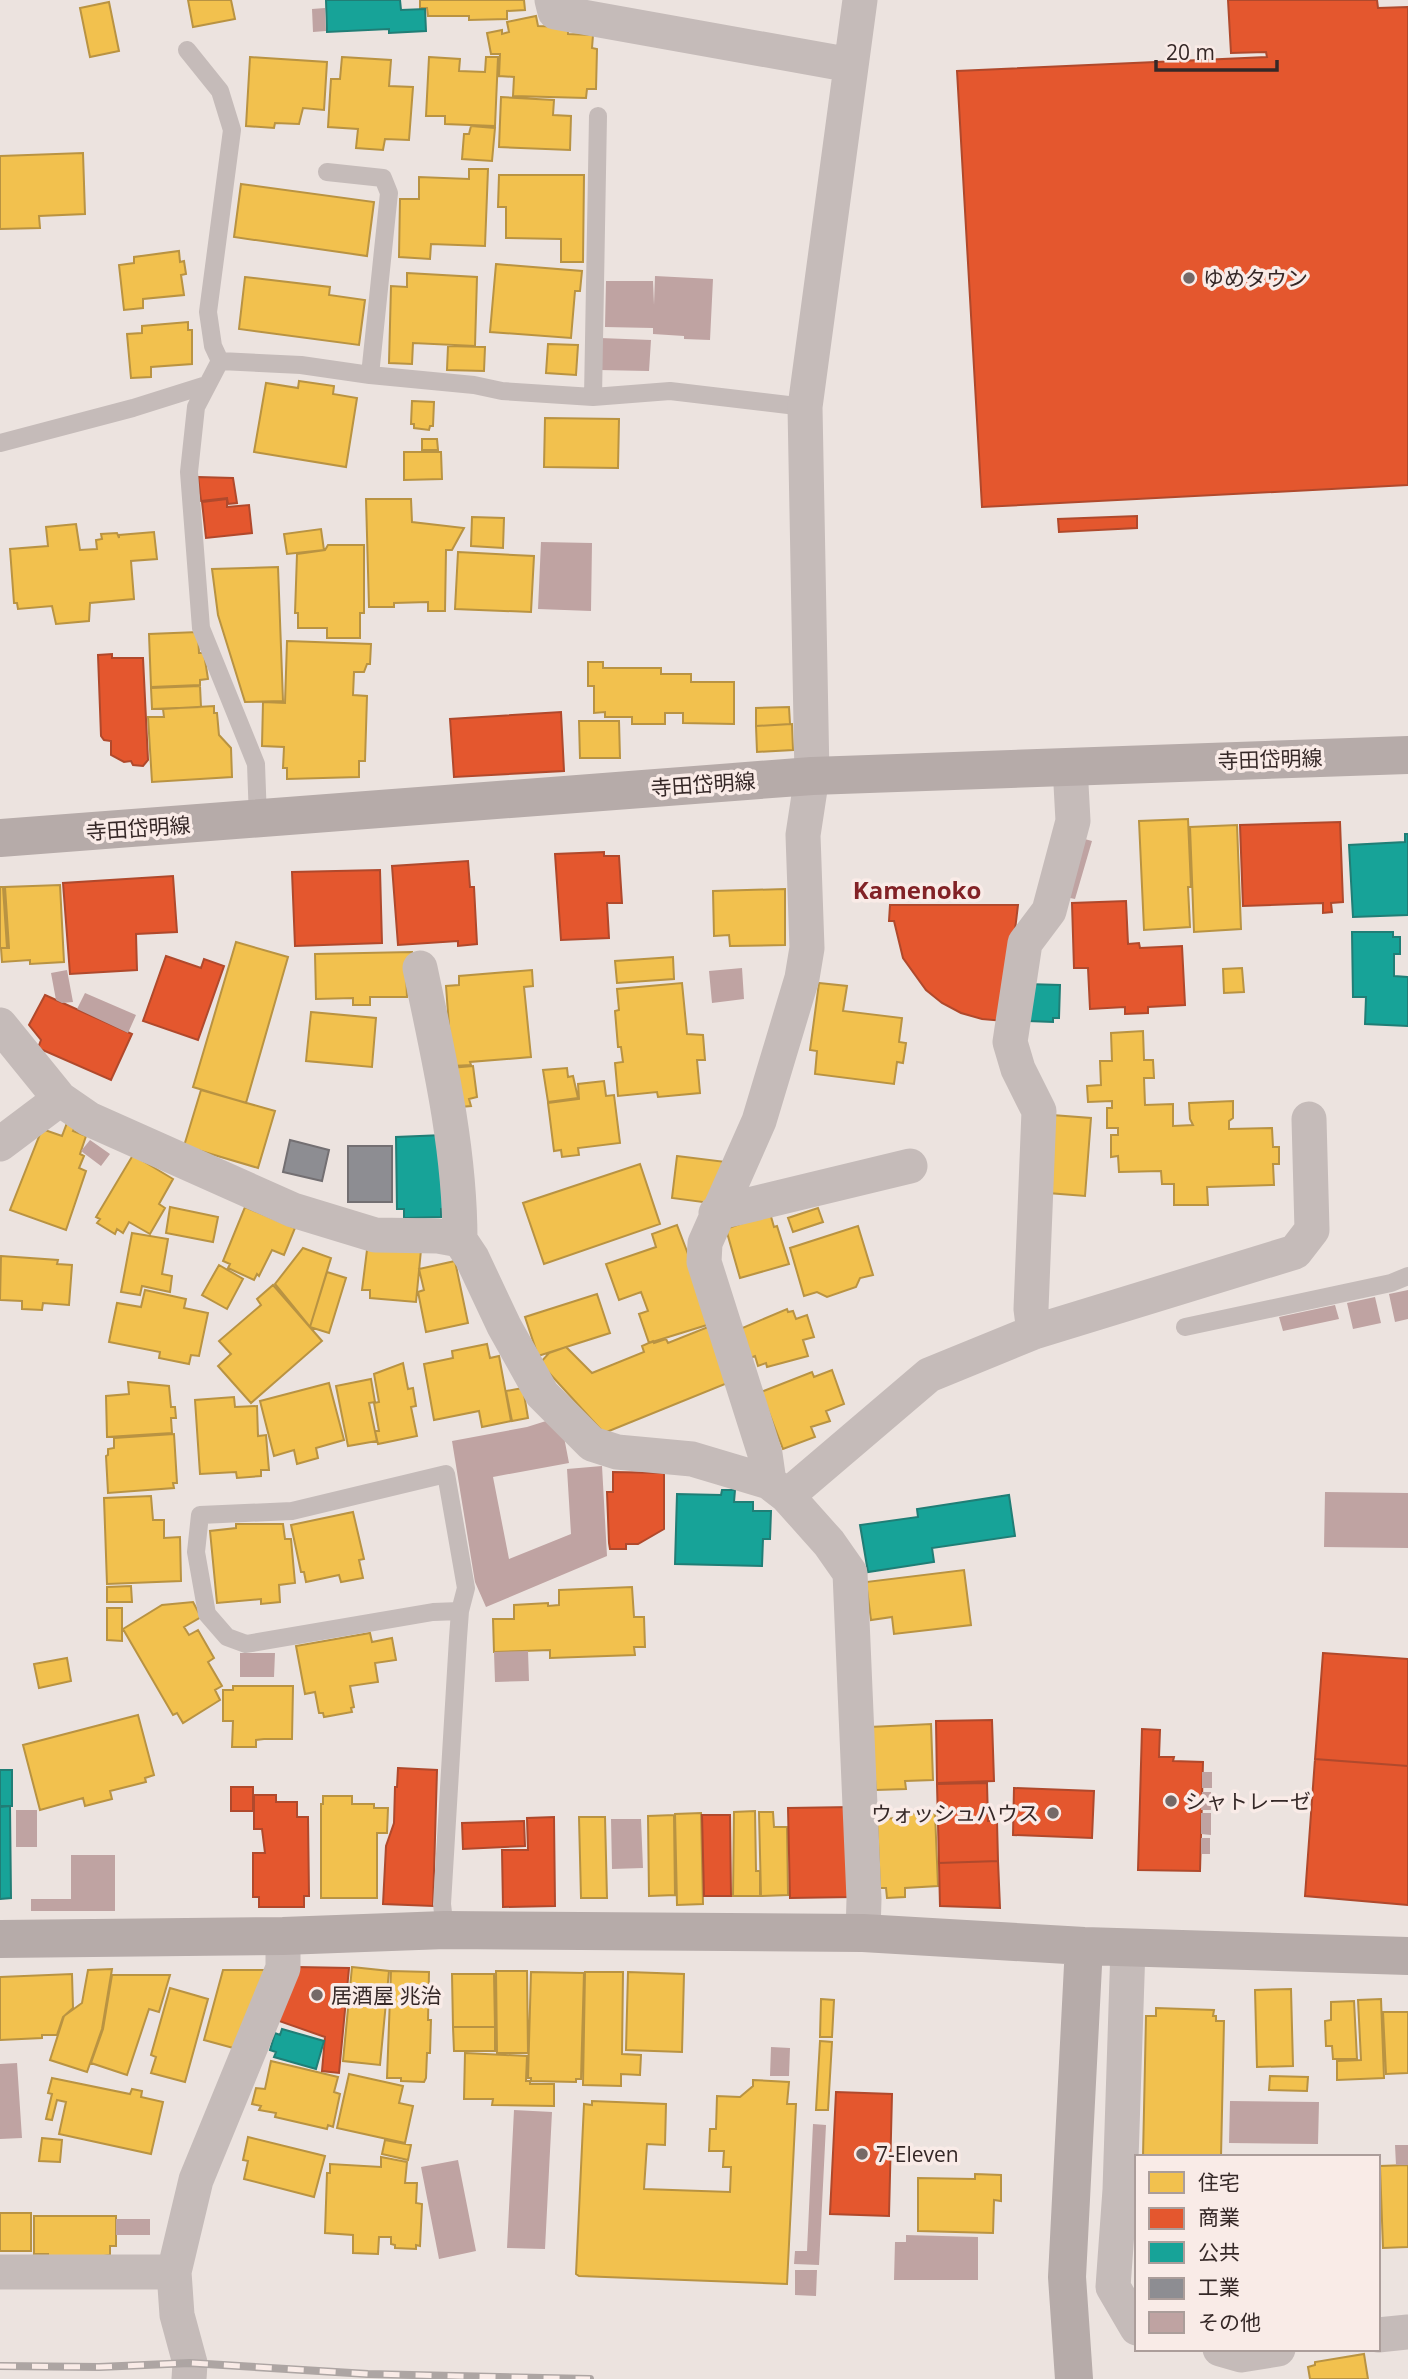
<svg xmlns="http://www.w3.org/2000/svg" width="1408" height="2379" font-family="'Open Sans','Noto Sans JP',sans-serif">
<rect width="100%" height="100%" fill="#ece3df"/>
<path fill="#f2c14e" stroke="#b99342" stroke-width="2" d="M188 0H231L235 19 193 27Z
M420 0H524L525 10 507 11V19L469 20V16H428L427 8H420Z
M109 2 119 51 90 57 80 8Z
M536 16 538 26 568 27V34L593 35 592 48 597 49 596 89H587L586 98 513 96 514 77 499 76 500 54H491L487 33 502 30V34L509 32 507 22Z
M250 57 327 62 324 110 303 108 299 124 275 123 274 128 246 126Z
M342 57 391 60 389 86 413 87 409 140 385 139 383 150 356 148 358 129 328 127 331 79H340Z
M429 57 460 59 459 71 485 72 486 57H498L495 126 445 124V116H426Z
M501 97 554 100 553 115 571 116 570 150 499 147Z
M471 126 495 128 492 161 462 159 464 134H469Z
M83 153 85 214 39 216 40 228 0 229V156Z
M469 169H488L485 246 431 244 430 259 399 257 400 199H419V177L469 179Z
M499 175H584L583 262H561V239L506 238V207H498Z
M241 184 374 202 367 256 234 237Z
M179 251 180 262 184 261 186 274 181 275 184 295 143 299V308L124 310 119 265 134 263V257Z
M496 264 582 271 580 291H575L571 338 490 332Z
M407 273 477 277 475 346 413 343 412 364 389 363 391 286 407 287Z
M245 277 330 287 329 295 365 300 359 345 239 329Z
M188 322V330H192V364L151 367V377L131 378 127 334 142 333V326Z
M548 344 578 345 576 375 546 373Z
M448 346 485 347 484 371 447 370Z
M299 381 334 386 333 394 357 398 346 467 254 452 266 383 298 388Z
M412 401 434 402 433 426H430L429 430 414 428V424H411Z
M545 418 619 419 618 468 544 467Z
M422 439H437L438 450H422Z
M404 452H441L442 479 404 480Z
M366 499H411L412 522 464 528 452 550H446L445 611H428V602L394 603V607H369Z
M472 517 504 518 503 548 471 546Z
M76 524 80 550 97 549 96 540 102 539 101 534 117 533 119 538V535L154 532 157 559 131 561 134 599 90 603 89 621 56 624 52 606 18 609 17 603H14L10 549 48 546 46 527Z
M321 529 324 550 287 554 284 534Z
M328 545H364V613H360V638H327V628H298V613H295L297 554 325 550Z
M458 552 534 556 531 612 455 609Z
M278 567 283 701 245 702 218 615 212 569Z
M198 632 199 653H204L208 679 200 680V685L151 687 149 634Z
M287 641 371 644 370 664H367L364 672H354L353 695 367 696 365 761H359V777L287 779V768H283L284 747 262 746 263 702 285 703Z
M588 662H603V668H661V674H691V682H734V724L683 723V713H665V724H632V717H605V712L594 713V686H588Z
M200 686 201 707 152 709 151 688Z
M214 706V713H217L219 735 231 748 232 777 152 782 148 717H164L163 709Z
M789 707 790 724 756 726V708Z
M579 721H619L620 758H580Z
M792 724 793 750 757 752 756 726Z
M1188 819 1191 887H1188L1190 927 1144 930 1139 821Z
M1237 825 1241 929 1194 932 1190 827Z
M60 885 64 962 30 964V960L2 962 1 948H9L5 887Z
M0 887H3L7 948H0Z
M785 889V945L730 946 729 935 714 936 713 891Z
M236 942 288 957 246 1103 193 1087Z
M412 952V970H406L407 997H370V1005H353V998L316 999 315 954Z
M673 957 674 979 617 983 615 961Z
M1242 968 1244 992 1224 993 1223 969Z
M532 970 533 986 524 987 531 1057 470 1062 471 1065 452 1066 446 986 459 985V976Z
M682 983 687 1034 703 1035 705 1060H697L700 1093 658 1097 657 1092 618 1096 615 1063 623 1062 621 1047H618L615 1011 619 1010 617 989Z
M819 983 847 986 843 1011 902 1018 899 1042 906 1043 903 1063 897 1062 894 1084 815 1074 817 1051 810 1050Z
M311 1012 376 1018 372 1067 306 1061Z
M1143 1031 1144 1060H1153L1154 1078H1144L1145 1105 1173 1104V1126L1193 1125 1190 1119 1189 1103 1233 1101V1118L1229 1121V1129L1272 1128 1273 1147H1279V1164H1273L1274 1185 1207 1187 1208 1205H1174V1184H1162L1161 1171 1119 1172 1118 1156 1111 1157V1135H1118V1128H1107V1108H1112V1101L1088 1102 1087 1086 1101 1085 1100 1061H1112L1111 1033Z
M473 1066 477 1097 469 1099 471 1106 460 1107 450 1068Z
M567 1068 568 1077 573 1076 578 1098 548 1102 543 1070Z
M604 1081 606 1096 614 1095 620 1143 578 1148 579 1155 562 1157 561 1150 554 1151 548 1103 579 1099 578 1084Z
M201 1090 275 1111 258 1168 184 1146Z
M1052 1115 1091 1118 1085 1196 1048 1193Z
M67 1123 75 1127 73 1131 86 1136 80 1154 84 1156 79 1168 86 1171 66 1230 10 1210 42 1129 62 1136Z
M133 1155 173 1179 159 1204 165 1208 150 1234 129 1222 123 1233 117 1229 115 1234 97 1223 100 1219 96 1217Z
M677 1156 726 1162 710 1203 672 1198Z
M640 1164 660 1224 544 1264 523 1203Z
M170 1207 218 1217 213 1242 166 1233Z
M245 1207 295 1228 284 1255 272 1250 259 1276 257 1274 254 1280 228 1268 230 1264 223 1261Z
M818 1208 823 1222 793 1232 788 1218Z
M770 1213 774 1227 777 1226 789 1264 740 1278 726 1229Z
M677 1225 691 1262 707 1325 649 1343 639 1314 648 1311 641 1292 619 1300 606 1264 656 1247 652 1234Z
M858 1226 873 1275 860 1278 856 1287 827 1297 817 1292 804 1296 790 1248Z
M132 1233 168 1239 162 1274 172 1276 170 1292 142 1286 140 1295 121 1292Z
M303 1248 331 1258 310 1327 275 1284Z
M367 1250H421L416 1302 370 1298V1290H362Z
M1 1256 58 1260 57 1264 72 1265 69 1305 43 1303 42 1310 22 1309V1301L0 1300Z
M455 1261 468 1323 426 1332 418 1292 424 1290 419 1269Z
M219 1265 243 1279 227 1309 202 1295Z
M327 1272 346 1278 329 1333 310 1327Z
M273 1285 322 1341 251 1403 218 1366 231 1354 219 1341 261 1305 257 1299Z
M145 1290 186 1299 184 1308 208 1313 199 1356 191 1355 189 1364 159 1358 160 1352 109 1342 117 1303 141 1307Z
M597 1294 610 1333 538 1356 525 1317Z
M787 1309 788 1312 793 1311 796 1319 807 1315 814 1337 803 1340 808 1356 767 1367 766 1363 758 1366 755 1356 750 1358 740 1329Z
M708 1327 730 1382 604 1433 540 1363 549 1353 566 1347 592 1373 644 1352 642 1346 653 1341 654 1343 666 1339 668 1343Z
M487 1344 490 1358 499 1356 511 1421 482 1427 479 1411 434 1420 424 1364 453 1358 452 1351Z
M403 1363 408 1389 413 1388 416 1406 411 1407 417 1436 378 1444 375 1431H379L374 1403 379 1402 374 1374Z
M832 1370 844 1404 826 1411 830 1421 811 1427 815 1437 783 1449 761 1392 812 1372 814 1377Z
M371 1379 375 1402 369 1403 377 1441 348 1446 336 1386Z
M128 1382 169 1386 171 1407H175L176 1418H171L172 1433 107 1437 106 1396 129 1394Z
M329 1383 344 1440 316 1448 318 1458 297 1464 294 1450 274 1456 260 1401Z
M523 1388 528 1418 512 1421 506 1391Z
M234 1397 235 1407 257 1406 258 1436 266 1435 269 1470H261V1476L237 1478 236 1472 200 1474 195 1400Z
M174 1434 177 1483H173L174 1488 108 1493 106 1456 108 1455V1449L114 1448V1438Z
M151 1496 153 1520H164V1538L180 1537 181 1581 107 1584 104 1498Z
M353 1512 364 1559 359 1560 363 1578 341 1582 339 1575 306 1582 304 1572H301L291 1525Z
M236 1524H283L285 1539H291L295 1583 279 1585 280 1602 261 1604V1599L217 1603 210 1531 236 1528Z
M964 1570 971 1625 894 1634 892 1617 871 1620 866 1582Z
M131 1586 132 1602H107V1587Z
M632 1587 634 1617H644L645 1647H634L635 1655 550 1658V1650L494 1652 493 1619H514V1605L548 1603V1606L559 1605V1590Z
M193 1602 201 1617 184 1627 189 1635 198 1630 214 1658 208 1662 222 1686 215 1690 220 1700 183 1723 177 1713 173 1715 123 1629 162 1605Z
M107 1608H122V1641L107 1640Z
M370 1633 372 1642 392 1638 396 1660 375 1663 378 1682 350 1686 354 1707 351 1708 352 1712 324 1717 323 1713H319L315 1692 305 1694 296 1646Z
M67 1658 71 1681 39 1688 34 1664Z
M233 1686H293L292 1739H264L256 1740V1747H232L233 1721H223V1690H233Z
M138 1715 154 1775 145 1778 146 1782 110 1791 112 1799 85 1806 83 1798 40 1810 23 1745Z
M931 1724 933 1780 905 1781 906 1789 876 1790 870 1727Z
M323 1796H352V1804H374V1808H388L387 1833H377V1898H321V1804H323Z
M755 1811 756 1871H760V1896H733L734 1812Z
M759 1812H773L774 1827H787L788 1895 761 1896Z
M701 1813 703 1904 677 1905 675 1814Z
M935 1813 938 1886 905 1888V1897L887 1898 886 1888H880L877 1819 900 1818V1814Z
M674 1815 675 1895 649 1896 648 1816Z
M579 1817H605L607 1898H581Z
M352 1967 389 1971 380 2065 343 2061Z
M112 1969 102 2029 87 2072 50 2060 64 2016 82 2003 88 1970Z
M223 1970H266L237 2049 204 2040Z
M391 1971 429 1972 428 2020H431L430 2053H427L426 2078 424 2082 401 2081V2078H387Z
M496 1971H527L528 2053H497Z
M531 1972 584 1973 581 2079H576V2082L531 2081V2078H528Z
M585 1972H623L622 2054 641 2055 640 2075 621 2074V2086L583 2085Z
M628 1972 684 1974 682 2052 626 2050Z
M72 1974 73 2008 63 2017 57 2035H42V2038L0 2040V1977Z
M452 1974H494L495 2027H453Z
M112 1975H170L159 2012 149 2009 127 2075 91 2063 103 2029Z
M170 1988 208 1999 185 2082 151 2073 156 2057 151 2055Z
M1291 1989 1293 2066 1257 2067 1255 1990Z
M821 1999 834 2000 832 2037H820Z
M1381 1999 1384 2078 1337 2080V2061L1361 2060 1358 2000Z
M1354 2001 1357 2059H1333L1332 2046H1326L1325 2021 1331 2020V2002Z
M1156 2008 1214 2010 1213 2016H1216V2021H1224L1221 2157H1143L1146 2016H1156Z
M1383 2012H1408V2073L1386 2074Z
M453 2027H495V2051H454Z
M820 2041 832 2042 828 2110H816Z
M465 2053 527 2056 526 2081H530V2084H554V2106L492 2105 493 2099H464Z
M271 2061 338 2077 334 2092 340 2094 333 2127 328 2125 327 2129 275 2117 276 2113 259 2110 261 2106 252 2104 256 2088 265 2089Z
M349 2074 403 2086 399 2103 413 2106 405 2143 337 2128Z
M1270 2076 1308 2077 1307 2091 1269 2090Z
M52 2078 130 2094 132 2089 142 2091 141 2097 163 2102 151 2154 59 2134 66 2102 57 2100 52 2120 46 2119 52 2094 48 2093Z
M753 2080 789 2082 787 2104H796L787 2284 579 2276 576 2274 584 2104 592 2105V2101L666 2104 665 2145 647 2144 644 2189 730 2192 731 2167H723L724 2151H709L710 2129H716L717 2096 740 2097 753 2086Z
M248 2137 325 2156 314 2197 244 2179 248 2161 243 2160Z
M42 2138 62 2140 60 2162 39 2161Z
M385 2140 411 2145 408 2160 382 2154Z
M381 2157 407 2162 405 2183H417L416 2203 422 2204 420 2246 416 2245V2249L395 2248V2245L391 2244V2237H379L378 2254 353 2253V2235L325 2233 327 2173H330V2164L381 2167Z
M1408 2165V2247L1383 2248 1380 2166Z
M975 2174 1001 2175V2201L994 2200 993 2233 918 2231V2178L975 2179Z
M0 2213H31V2251H0Z
M34 2216H116V2246H110V2255L48 2265V2254H34Z
M1364 2354 1368 2379H1310L1308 2367 1315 2365V2362Z"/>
<path fill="#e4572e" stroke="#b0492c" stroke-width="2" d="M1228 0H1377L1378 8 1408 7V485L982 507 957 71 1267 57 1266 52 1231 53Z
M198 477 233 478 237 503 228 504 227 498 201 501Z
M227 499V507L249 505 252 533 206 538 202 502Z
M1137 516V528L1059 532 1058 519Z
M112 654V658H143L148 760 143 766 133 765 131 761 124 762 111 755V741L104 740 101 736 98 655Z
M561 712 564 771 454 777 450 719Z
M1340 822 1343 902 1331 903 1332 912 1323 913V903L1243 906 1240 825Z
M604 852V856H619L622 903H607L609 938 561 940 555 854Z
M468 861 470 887H474L477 944 458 946V941L398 945 392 866Z
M380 870 382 943 295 946 292 872Z
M173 876 177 932 136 934 137 970 70 974 63 883Z
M1126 901 1128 944 1139 943 1140 948 1182 946 1185 1005 1148 1007V1013L1125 1014V1007L1090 1009 1088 968H1074L1072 903Z
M890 905H1018L1004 1021 982 1019 961 1013 942 1003 926 990 903 958 894 921H889Z
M166 956 201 968 204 959 224 966 198 1040 143 1021Z
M45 995 132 1034 111 1080 38 1048 41 1040 29 1025Z
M613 1472 664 1473V1529L638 1544H626V1549H610L609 1543 607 1492H613Z
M1323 1653 1408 1659V1766L1315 1759Z
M992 1720 994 1781 937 1783 936 1721Z
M1142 1729 1160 1730 1159 1757H1174L1173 1761 1203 1762 1200 1871 1138 1870Z
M1315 1759 1408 1766V1905L1305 1896Z
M398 1768 437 1770 433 1906 383 1904 386 1846 394 1823 395 1787H397Z
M987 1783 988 1821H997L998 1861 939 1863 937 1784Z
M231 1787H253V1811H231Z
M1014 1788 1094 1791 1092 1838 1013 1835Z
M254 1795H276V1802H297V1817H308L309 1896H304V1907H259V1897H253V1853H265L262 1829H254Z
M852 1807 853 1897 790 1898 788 1808Z
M702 1815H730L731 1896H704Z
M554 1817 555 1906 503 1907 502 1850H528L527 1818Z
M524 1821 525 1846 463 1849 462 1823Z
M998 1861 1000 1908 940 1906 939 1863Z
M297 1967 349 1968 339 2073 322 2071 325 2037 279 2021Z
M836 2092 892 2094 889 2216 830 2214Z"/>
<path fill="#17a398" stroke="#207e76" stroke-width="2" d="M326 0H400L401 10 425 9 426 31 389 33V29L327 32Z
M1405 834H1408V915L1353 917 1349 845 1405 842Z
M1352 932H1393V937H1400V954H1394V976L1408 977V1026L1365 1024 1366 997H1353Z
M1026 984 1060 985 1059 1018H1053V1022L1028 1021Z
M443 1135 446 1209H441V1217L404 1218V1209H397L396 1137Z
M722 1490H735L734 1502H753V1511H771L770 1539H763L762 1566 675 1564 677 1494 721 1495Z
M1009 1495 1015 1536 932 1548 934 1562 868 1572 860 1525 918 1517 917 1509Z
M0 1770H12V1806H0Z
M10 1806 11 1898 0 1899V1807Z
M282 2029 324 2041 316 2069 274 2057 276 2052 270 2050 275 2033 280 2035Z"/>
<path fill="#8d8d92" stroke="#736f72" stroke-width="2" d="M290 1140 329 1150 322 1181 283 1172Z
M348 1146H392V1202H348Z"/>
<path fill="#bfa3a2" d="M325 8 326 31 313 32 312 9Z
M655 276 713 279 710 340 684 339V336L653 334V328L605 327 606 281H653L654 305Z
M600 338 651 340 649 371 599 370Z
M541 542 592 543 591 611 538 609Z
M1077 837 1092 841 1075 899 1060 896Z
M742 968 744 999 712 1003 709 971Z
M67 970 73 1002 62 1003 56 1000 51 973Z
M85 993 136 1015 128 1033 77 1009Z
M90 1140 110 1154 101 1166 81 1151Z
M1408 1290V1319L1395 1322 1389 1294Z
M1375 1297 1381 1323 1353 1329 1347 1303Z
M1335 1305 1339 1319 1283 1331 1279 1317Z
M546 1421 564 1437 569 1463 493 1477 509 1559 571 1534 567 1469 602 1466 607 1556 486 1607 475 1582 452 1441 527 1427Z
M1325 1492 1408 1493V1548L1324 1547Z
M528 1651 529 1681 495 1682 494 1652Z
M240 1653H275L274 1677H240Z
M1202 1772H1212V1788H1202Z
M1202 1792H1211V1810H1201Z
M16 1810H37V1847H16Z
M1201 1813H1211V1835L1201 1834Z
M611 1819H641L643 1868 612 1869Z
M1201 1838H1210V1854H1201Z
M71 1855H115V1911H31V1899H71Z
M771 2047 790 2048 789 2076H770Z
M17 2063 22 2138 0 2139V2064Z
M1230 2101 1319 2102 1318 2144 1229 2143Z
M514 2110 552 2112 545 2249 507 2248Z
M813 2124 826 2125 819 2265 794 2264 795 2251H807Z
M1395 2145H1408V2165H1396Z
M458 2160 476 2251 439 2259 421 2167Z
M116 2219H150V2235H116Z
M906 2235 978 2237V2280H894L895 2242H906Z
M795 2270H817L816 2296 795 2295Z"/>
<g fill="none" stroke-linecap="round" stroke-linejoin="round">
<path stroke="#c5bbb9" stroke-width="18" d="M187 50 220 91 232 130 208 312 213 346 220 361 301 365 370 375 389 193 383 178 327 172
M220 361 196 407 189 472 201 628 256 764 258 819
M370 375 474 385 502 391 593 397 670 391 805 407
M593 397 598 116
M0 443 133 408 206 385
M1185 1327 1391 1283 1408 1276
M445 1930 442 1904 458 1638 460 1611 466 1588 446 1474 292 1511 200 1515 196 1552 207 1614 227 1637 246 1644 433 1612 460 1611"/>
<path stroke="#c5bbb9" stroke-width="35" d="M552 0 555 12 851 65
M420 968C439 1058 460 1148 460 1240
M0 1025 60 1099 89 1119 293 1210 375 1235 438 1236 460 1240 472 1258 504 1326 542 1394 592 1444 617 1452 692 1459 769 1482 787 1496 829 1543 850 1573 864 1899 863 1933
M0 1144 60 1099
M716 1213 910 1166
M1034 1332 1031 1309 1039 1111 1018 1069 1010 1042 1025 943 1049 911 1073 821 1070 766
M769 1482 765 1454 704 1262 705 1243 759 1121 802 978 807 948 803 835 812 776 805 407 860 0
M787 1496 929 1375 1034 1332 1295 1252 1312 1230 1309 1119
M1128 1947 1120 2190 1113 2287 1137 2328
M0 2272H174
M1378 2335 1408 2332
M1220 2349 1241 2355 1278 2349
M189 2379 190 2363 177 2315 174 2272 196 2180 283 1968V1936"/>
<path stroke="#b6aba9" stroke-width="38" d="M0 838 812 776 1408 755
M0 1939 283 1936 445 1930 863 1933 1084 1946 1408 1956
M1074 2379 1067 2277 1084 1946"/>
<g stroke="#ada5a3" stroke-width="8">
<path id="rail" d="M0 2366 99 2367 190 2363 368 2374 590 2379"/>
</g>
<use href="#rail" stroke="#f9ebe7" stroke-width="5" stroke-dasharray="16" stroke-linecap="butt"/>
</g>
<g fill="#756967" stroke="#f9ebe7" stroke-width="2.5">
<circle cx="1189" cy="278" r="7"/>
<circle cx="1171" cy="1801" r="7"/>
<circle cx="1053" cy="1813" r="7"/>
<circle cx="317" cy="1995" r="7"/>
<circle cx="862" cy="2154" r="7"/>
</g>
<g text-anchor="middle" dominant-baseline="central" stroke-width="7" stroke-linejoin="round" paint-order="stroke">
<g font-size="21" fill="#352827" stroke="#f9ebe7" text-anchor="start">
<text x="1203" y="278">ゆめタウン</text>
<text x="1185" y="1801">シャトレーゼ</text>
<text x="1039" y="1813" text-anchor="end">ウォッシュハウス</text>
<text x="331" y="1995">居酒屋 兆治</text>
<text x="876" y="2154">7-Eleven</text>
</g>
<g font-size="21" fill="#352827" stroke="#f9ebe7">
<text transform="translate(1270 759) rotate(-2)">寺田岱明線</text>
<text transform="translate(703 784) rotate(-4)">寺田岱明線</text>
<text transform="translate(138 828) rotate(-4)">寺田岱明線</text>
</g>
<g font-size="24" font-weight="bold" fill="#822226" stroke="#f9ebe7">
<text x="917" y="889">Kamenoko</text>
</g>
</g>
<rect x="1135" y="2155" width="245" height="196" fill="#f9ebe7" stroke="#ab9d9a" stroke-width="2"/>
<rect x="1149" y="2172" width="35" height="21" fill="#f2c14e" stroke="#ab9d9a" stroke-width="2"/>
<text x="1198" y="2190" font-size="21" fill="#352827">住宅</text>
<rect x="1149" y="2208" width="35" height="21" fill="#e4572e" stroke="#ab9d9a" stroke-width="2"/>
<text x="1198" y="2225" font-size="21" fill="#352827">商業</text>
<rect x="1149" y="2242" width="35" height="21" fill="#17a398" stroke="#ab9d9a" stroke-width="2"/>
<text x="1198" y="2260" font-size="21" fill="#352827">公共</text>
<rect x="1149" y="2278" width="35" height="21" fill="#8d8d92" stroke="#ab9d9a" stroke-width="2"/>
<text x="1198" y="2295" font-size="21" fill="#352827">工業</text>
<rect x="1149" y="2312" width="35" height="21" fill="#bfa3a2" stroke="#ab9d9a" stroke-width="2"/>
<text x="1198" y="2330" font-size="21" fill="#352827">その他</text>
<path d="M1156 60v10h121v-10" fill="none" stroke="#352827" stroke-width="3.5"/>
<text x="1166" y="60" font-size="21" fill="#352827" stroke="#f9ebe7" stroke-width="5" paint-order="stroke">20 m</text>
</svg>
